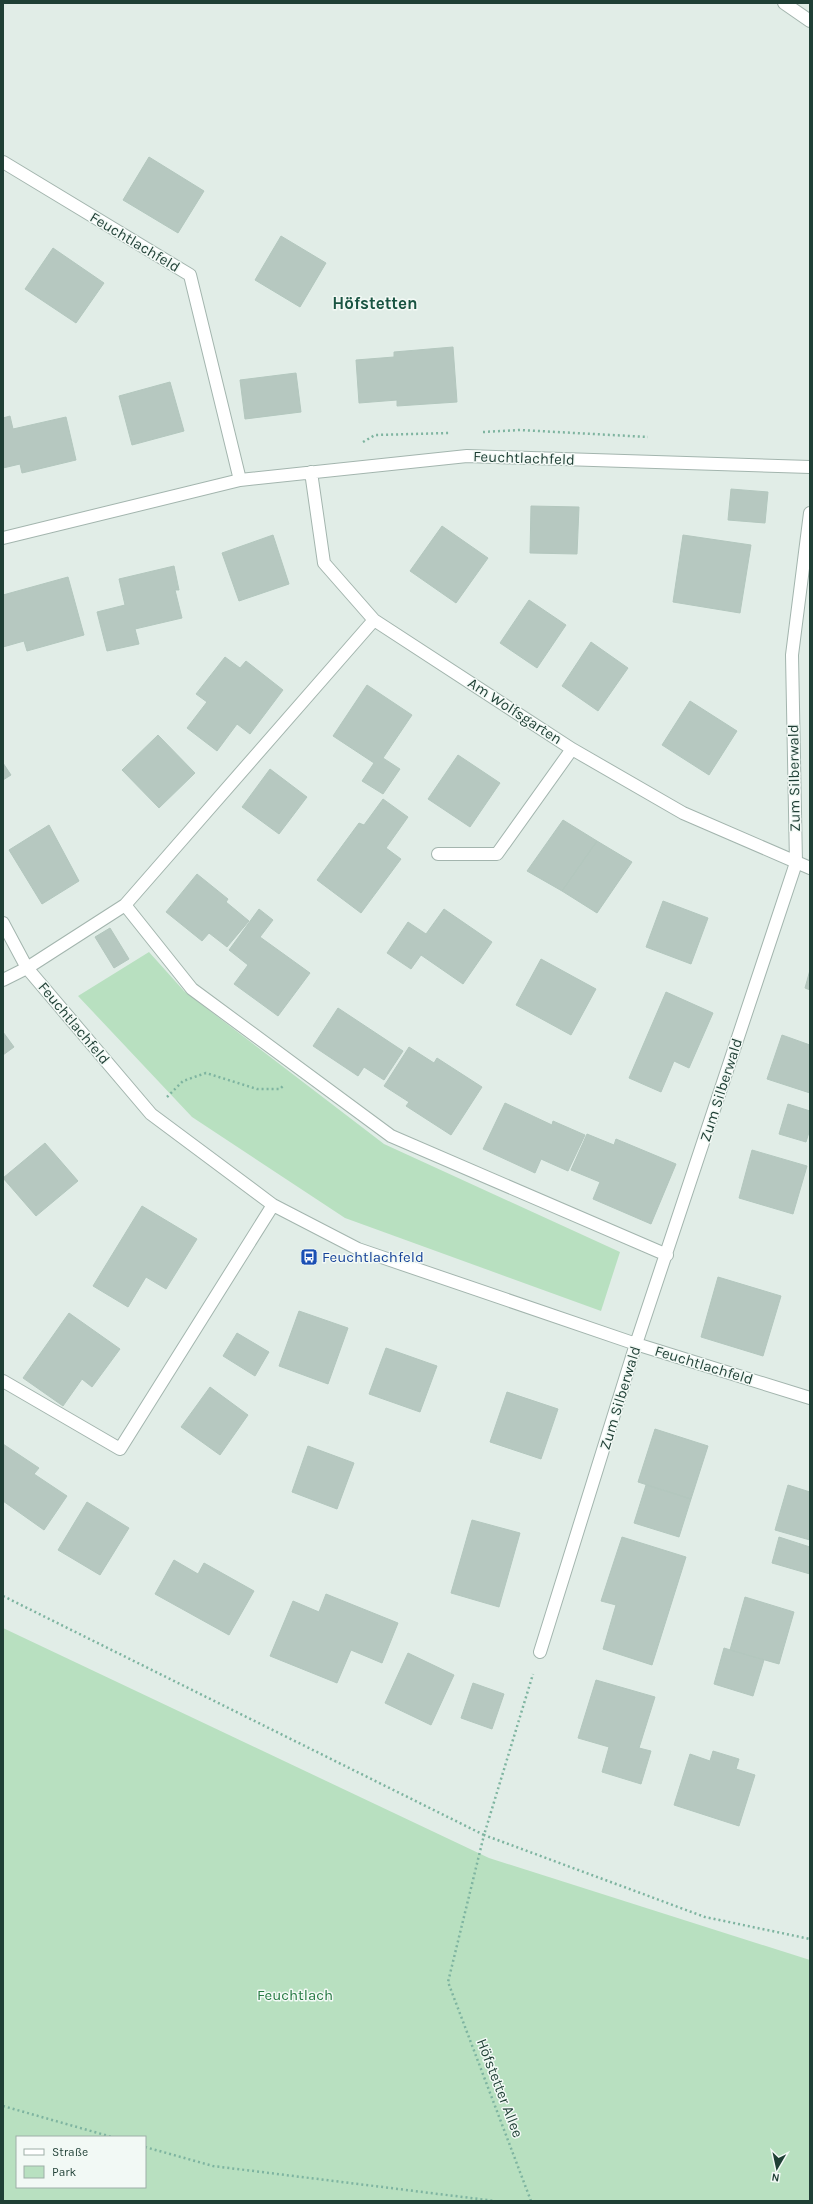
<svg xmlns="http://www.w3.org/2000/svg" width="813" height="2204" font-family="Karla,sans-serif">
<rect width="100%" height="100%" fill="#e1ede7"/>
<path fill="#b8e0c0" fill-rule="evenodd" d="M149 952 184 991 384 1144 620 1252 601 1311 345 1218 192 1117 78 996Z
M3 1628 489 1858 810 1960V2201H3ZM17 2137H145V2187H17Z"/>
<path fill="#b6c8c0" stroke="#b3c7be" d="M149 157 204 191 178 233 123 200Z
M281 236 326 263 300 307 255 280Z
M53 248 104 283 76 323 25 289Z
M453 347 457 402 397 406V400L359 403 356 360 394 357V352Z
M296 373 301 412 245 419 240 380Z
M170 382 184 431 132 445 119 396Z
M10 416 13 429 66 417 76 460 22 473 20 464 3 468V418Z
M731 489 768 492 765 523 728 520Z
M531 506 579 507 577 554 530 553Z
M442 526 488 558 456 603 410 571Z
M273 535 289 584 239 601 222 553Z
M683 535 751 545 740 613 673 602Z
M174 566 179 590H175L182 618 135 629 139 644 107 651 97 612 125 605 119 579Z
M68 577 84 635 27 651 24 641 3 647V595Z
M529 600 566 625 537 668 500 643Z
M591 642 628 668 598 711 562 686Z
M225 657 240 668 246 661 283 690 250 734 237 724 217 751 187 728 207 702 196 694Z
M367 685 412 715 383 758 400 769 383 794 362 781 374 763 333 736Z
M690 701 737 731 709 775 662 745Z
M158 735 195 773 159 808 122 770Z
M458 755 500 783 470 827 428 799Z
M3 763 11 775 3 780Z
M270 769 307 797 279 834 242 807Z
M383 799 408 817 386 848 401 859 361 913 317 880 359 823 364 825Z
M563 820 597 841 562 891 527 871Z
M49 825 79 881 42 904 9 850Z
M597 841 632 862 597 913 562 891Z
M197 874 228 899 226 902 249 921 227 947 209 933 202 941 166 912Z
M663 901 708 918 691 964 646 947Z
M259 909 273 920 260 937 310 973 278 1016 234 984 248 965 229 950Z
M444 909 492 942 463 984 421 955 411 969 387 953 408 922 426 934Z
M110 928 129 959 114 968 95 937Z
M541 959 596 989 571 1035 516 1005Z
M810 970V990L805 988Z
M666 992 713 1013 689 1068 674 1061 661 1092 629 1078Z
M338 1008 403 1051 384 1080 364 1067 358 1076 313 1046Z
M3 1032 14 1047 3 1055Z
M782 1035 810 1045V1093L767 1079Z
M409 1047 434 1063 437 1058 482 1087 451 1135 406 1106 409 1102 384 1086Z
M505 1103 552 1125 553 1121 585 1135 568 1171 541 1159 535 1173 483 1149Z
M788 1104 810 1111V1129L806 1142 779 1134Z
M587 1134 614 1145 616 1139 676 1164 651 1224 593 1199 600 1182 571 1170Z
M45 1143 78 1181 36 1216 3 1178Z
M752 1150 807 1166 793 1214 739 1198Z
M142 1206 197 1239 166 1289 146 1277 128 1307 93 1286Z
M718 1277 781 1296 763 1356 701 1337Z
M299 1311 348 1328 328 1384 279 1366Z
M69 1313 120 1349 92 1387 82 1379 63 1406 23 1378Z
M237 1333 269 1352 255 1376 223 1356Z
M386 1348 437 1366 420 1412 369 1394Z
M210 1387 248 1415 220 1455 181 1427Z
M507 1392 558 1409 541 1459 490 1442Z
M655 1429 708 1446 691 1499 638 1482Z
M3 1444 39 1468 34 1474 67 1496 44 1530 3 1501Z
M308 1446 354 1463 337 1509 292 1492Z
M646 1485 691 1499 679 1537 634 1523Z
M788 1485 810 1492V1540L775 1530Z
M87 1502 129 1528 100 1575 58 1550Z
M472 1520 520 1533 499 1607 451 1593Z
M622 1537 686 1557 652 1665 603 1649 616 1605 601 1601Z
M779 1537 810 1547V1574L772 1563Z
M174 1560 198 1574 204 1563 254 1591 229 1635 155 1594Z
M326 1594 398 1623 382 1663 351 1650 337 1683 270 1656 293 1601 319 1612Z
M745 1597 794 1612 779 1664 730 1650Z
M724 1648 764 1660 753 1696 714 1684Z
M408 1653 454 1675 431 1725 385 1703Z
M596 1680 655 1697 639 1748 651 1751 641 1784 602 1772 609 1747 578 1738Z
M473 1683 504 1694 492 1729 461 1718Z
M713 1751 739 1759 736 1769 755 1775 739 1826 674 1805 690 1754 710 1761Z"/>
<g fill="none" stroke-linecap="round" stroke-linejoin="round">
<g stroke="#a3b5ae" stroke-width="14">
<path id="minor" d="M784 3 810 21
M3 162 190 275 240 480
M311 472 324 563 374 620 572 749 683 813 810 868
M3 538 240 480 467 456 810 467
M438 854H497L572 749
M125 905 192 989 391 1136 667 1255
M3 923 27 968 151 1114 273 1205 358 1249 636 1344 810 1398
M3 980 27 968 125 905 374 620
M3 1381 120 1449 273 1205
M540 1652 636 1344 796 863 792 655 810 513"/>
</g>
<path stroke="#7eb4a0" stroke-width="2.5" stroke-dasharray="2 3" stroke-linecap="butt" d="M483 432 520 430 648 437
M363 442 375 435 450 433
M167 1097 183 1081 206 1073 257 1089H280L284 1085
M3 1596 484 1835 533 1674
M3 2106 112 2137
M145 2147 213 2166 495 2201
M531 2201 448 1982 484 1835 705 1917 810 1939"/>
<use href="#minor" stroke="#fff" stroke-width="12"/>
</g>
<defs>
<g id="bus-square" transform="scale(0.9)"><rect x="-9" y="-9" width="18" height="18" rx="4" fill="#1a4fb4" stroke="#f2f9f5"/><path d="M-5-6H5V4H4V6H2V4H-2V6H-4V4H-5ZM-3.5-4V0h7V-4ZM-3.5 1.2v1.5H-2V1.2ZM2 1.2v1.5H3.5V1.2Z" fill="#fff"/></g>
</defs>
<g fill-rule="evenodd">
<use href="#bus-square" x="309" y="1257"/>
</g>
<g text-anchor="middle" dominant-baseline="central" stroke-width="3" stroke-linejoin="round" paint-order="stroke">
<g font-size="15" fill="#1f3f35" stroke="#f2f9f5">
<text transform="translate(135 242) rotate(31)">Feuchtlachfeld</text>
<text transform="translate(524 458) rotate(2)">Feuchtlachfeld</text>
<text transform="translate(515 711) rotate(33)">Am Wolfsgarten</text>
<text transform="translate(794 778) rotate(-91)">Zum Silberwald</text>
<text transform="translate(74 1023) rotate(50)">Feuchtlachfeld</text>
<text transform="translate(721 1090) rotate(-72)">Zum Silberwald</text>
<text transform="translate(704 1365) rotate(17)">Feuchtlachfeld</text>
<text transform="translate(620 1398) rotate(-73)">Zum Silberwald</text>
<text transform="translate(500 2088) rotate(69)">Höfstetter Allee</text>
</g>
<g font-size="15" fill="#164399" stroke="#f2f9f5" text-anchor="start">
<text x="322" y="1257">Feuchtlachfeld</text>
</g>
<g font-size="15" fill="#267a42" stroke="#f2f9f5">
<text x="295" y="1995">Feuchtlach</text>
</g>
<g font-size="17" font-weight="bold" fill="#195442" stroke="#f2f9f5">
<text x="375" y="303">Höfstetten</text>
</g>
</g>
<rect width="813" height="2204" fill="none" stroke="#1f3f35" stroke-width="8"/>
<rect x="16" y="2136" width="130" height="52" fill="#f2f9f5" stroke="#9eafa8"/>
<rect x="24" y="2149" width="20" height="6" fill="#ffffff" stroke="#9eafa8"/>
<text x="52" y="2156" font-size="12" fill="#1f3f35">Straße</text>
<rect x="24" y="2166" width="20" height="12" fill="#b8e0c0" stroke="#9eafa8"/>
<text x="52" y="2176" font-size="12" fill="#1f3f35">Park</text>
<g transform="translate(777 2168) rotate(189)" stroke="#f2f9f5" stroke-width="3" paint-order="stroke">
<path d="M0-3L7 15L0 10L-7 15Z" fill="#1f3f35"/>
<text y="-6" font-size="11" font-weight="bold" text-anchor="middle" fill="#1f3f35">N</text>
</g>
</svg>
